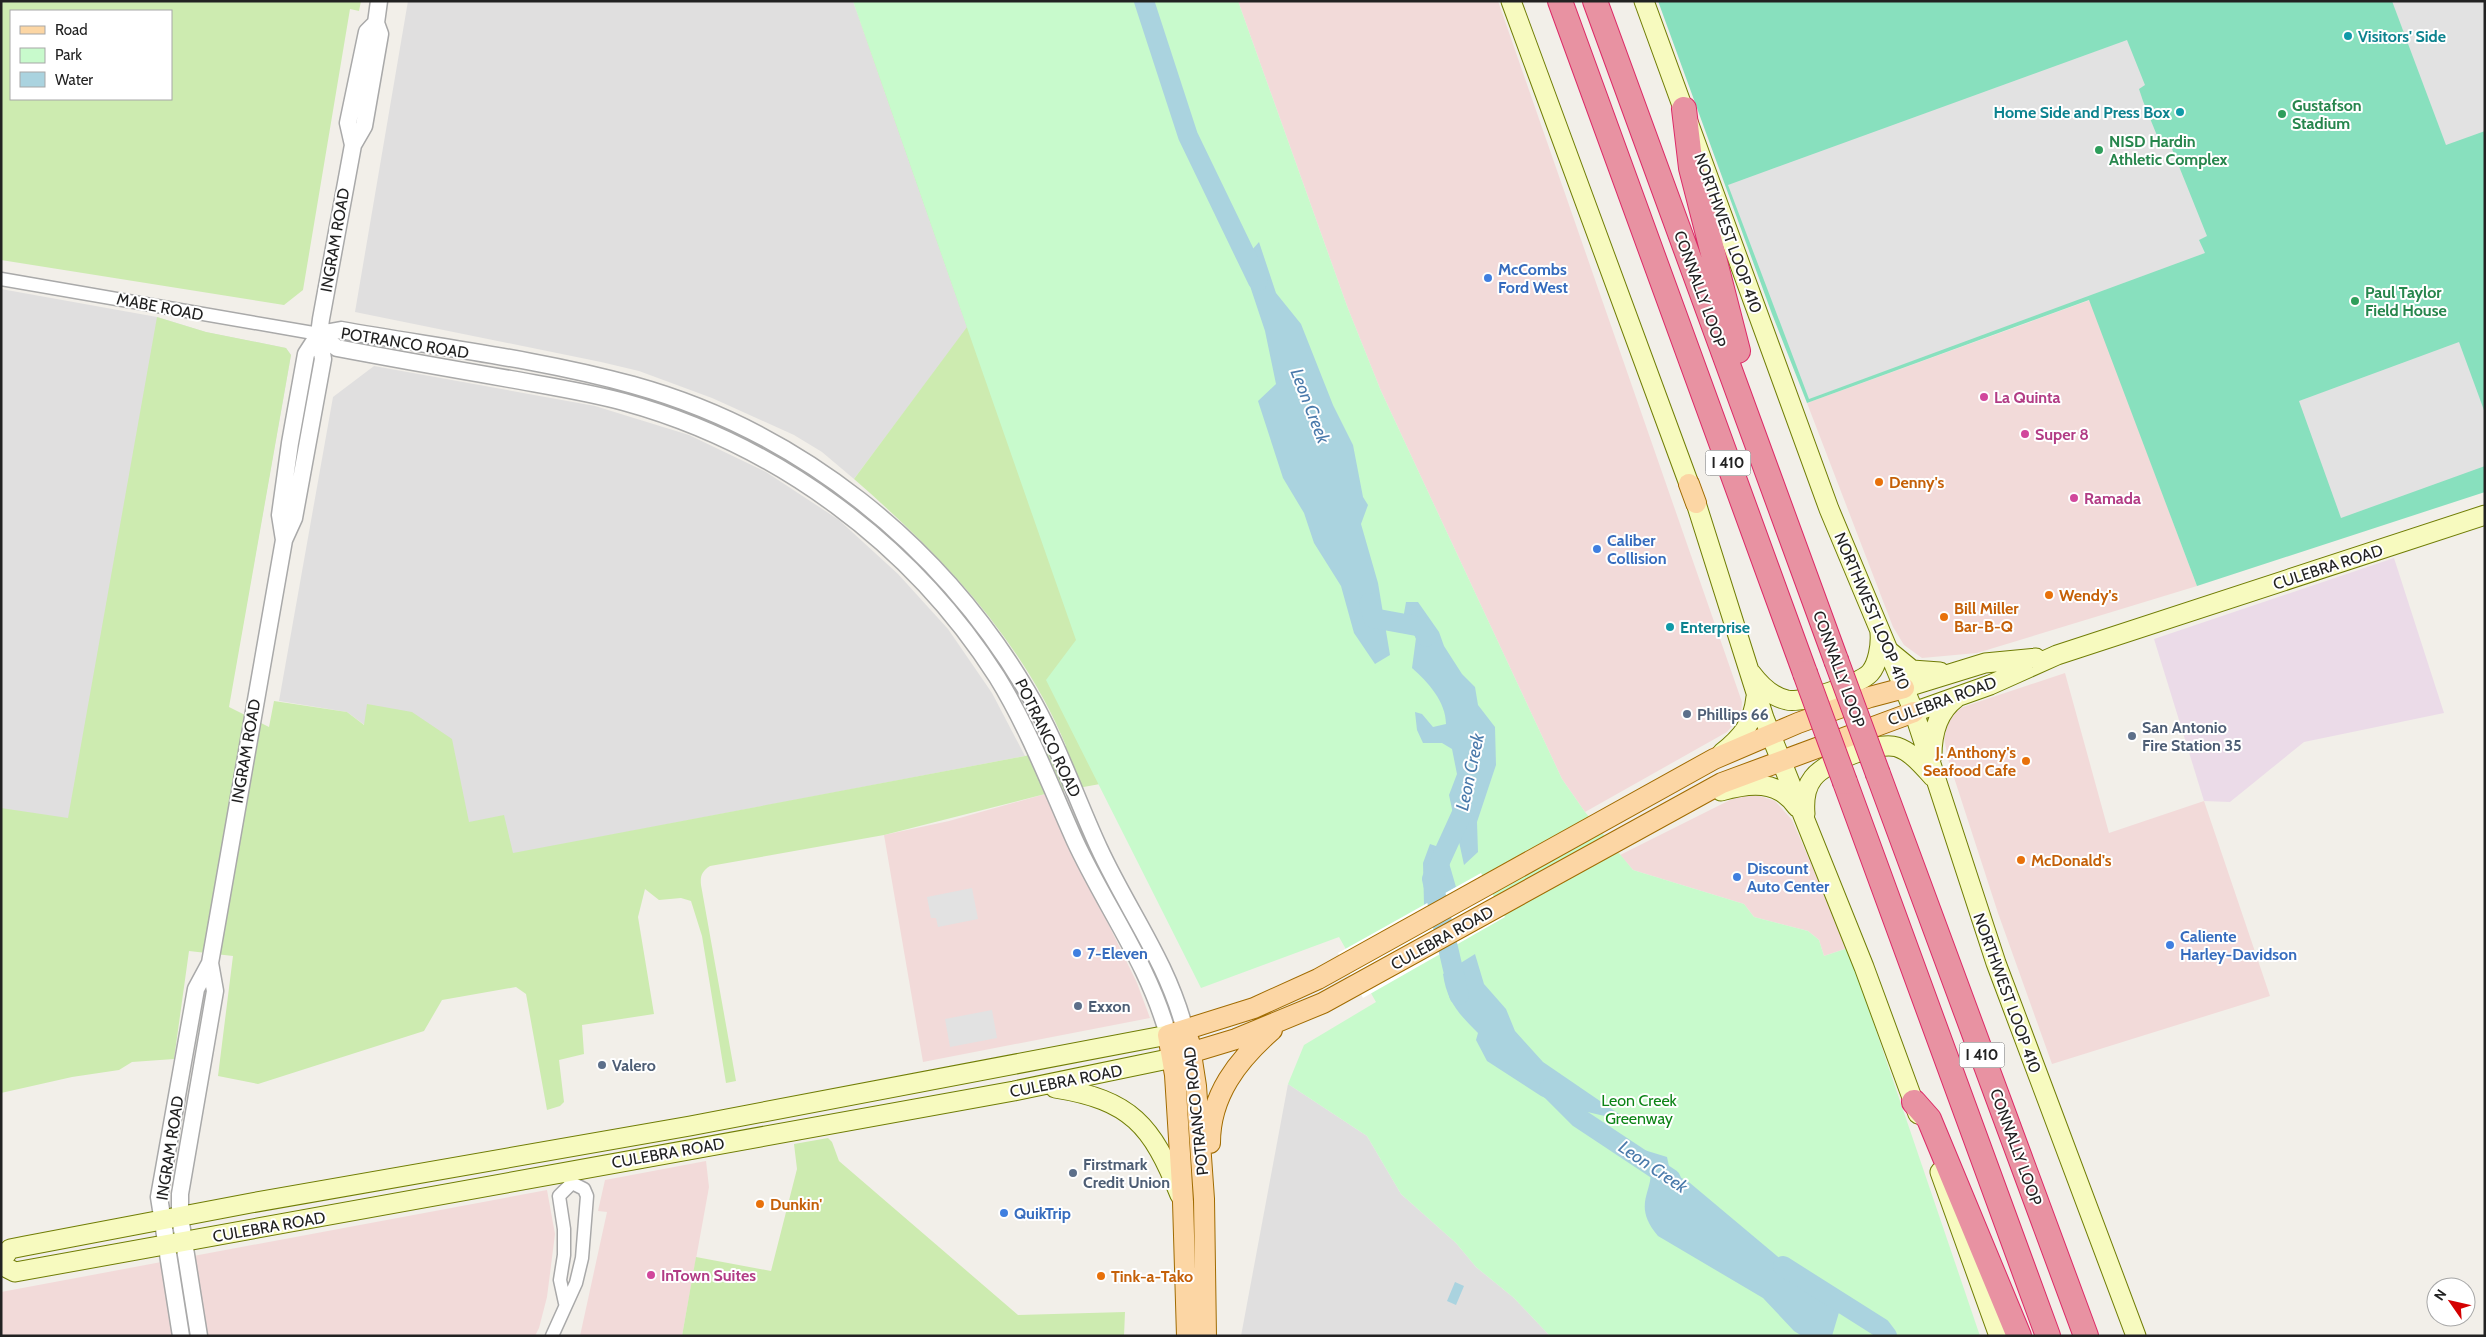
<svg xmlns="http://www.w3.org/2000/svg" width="2486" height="1337" font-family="Cabin,sans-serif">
<rect width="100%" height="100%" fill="#f2efe9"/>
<path fill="#e0dfdf" d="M408 1H853L968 327 854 479 822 452 794 435 712 398 639 371 601 362 355 312Z
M1 289 157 317 206 332 286 348 291 355 199 871 1 825Z
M374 366 595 406 689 435 766 472 839 520 898 574 948 629 992 693 1025 756 501 856 386 741 347 712 279 701 333 397Z
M1288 1084 1367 1136 1401 1194 1456 1243 1476 1267 1514 1298 1550 1336H1241Z"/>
<path fill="#f2dad9" d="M1238 1H1498L1742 702 1741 715 1727 732 1585 812 1562 779 1381 391 1347 306Z
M2090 300 2197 586 1977 653 1922 658 1904 645 1893 627 1807 403Z
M2065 673 2109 833 2204 801 2270 996 2052 1064 1998 913 1948 759 1944 738 1947 725 1953 714 1963 707Z
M1751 793 1775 801 1792 820 1848 948 1824 956 1819 940 1808 931 1754 917 1744 904 1633 870 1620 855 1740 795Z
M1045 794 1137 983 1150 1018 923 1062 884 835 949 821Z
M706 1161 709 1187 682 1336H580L607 1212 598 1211 605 1180Z
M547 1190 555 1234 547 1297 539 1328 535 1336H1V1292Z"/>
<path fill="#ebdbe8" d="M2394 558 2444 713 2304 742 2230 802 2204 801 2154 639Z"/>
<path fill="#cdebb0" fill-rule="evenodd" d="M1 1H361L359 11 350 9 303 290 284 305 1 260ZM11 11H171V99H11Z
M853 1 1133 778 1045 794 884 835 710 866C702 871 700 876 701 885L736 1081 726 1083 702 936 691 901 681 898 659 900 645 889 638 917 654 1014 582 1025 584 1054 559 1060 564 1102 560 1106 547 1110 526 994 516 987 442 1000 424 1031 258 1084 218 1076 233 956 189 951 174 1059 132 1062 119 1070 72 1077 1 1093V808L68 818 157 317 206 332 286 348 291 355 229 707 269 727 274 701 347 712 364 725 367 704 412 712 452 739 469 822 504 815 513 853 1025 756 1066 746C1022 639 940 554 854 479L967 327Z
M828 1138 832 1142 839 1161 1018 1315 1125 1312 1124 1336H682L696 1257 771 1271 797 1169 794 1144Z"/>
<path fill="#c8facc" d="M853 1H1238L1347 306 1381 391 1562 779 1585 812 1633 870 1744 904 1754 917 1808 931 1819 940 1824 956 1848 948 1980 1336H1550L1514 1298 1476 1267 1456 1243 1401 1194 1367 1136 1288 1084 1304 1045 1376 1002 1339 937 1201 988 1046 680 1076 640Z"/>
<path fill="#88e0be" d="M1658 1H2485V492L2197 586 2089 300 1807 403 1772 314Z"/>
<path fill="#e2e2e2" d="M2392 1H2485V131L2446 145Z
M2127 40 2145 85 2139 89 2143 101 2160 143 2168 139 2207 236 2199 240 2205 253 1809 399 1728 185Z
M2459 342 2485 413V466L2341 518 2299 401Z
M972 888 978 919 938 927 936 918H931L927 897Z
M992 1010 997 1038 950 1047 945 1019Z"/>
<path fill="#aad3df" d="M1259 242 1276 293 1301 324 1333 405 1353 445 1363 497 1368 505 1361 524 1378 583 1390 655 1375 664 1354 633 1341 586 1314 543 1304 513 1283 478 1258 401 1276 384 1265 331 1251 289 1244 259Z
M1406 602H1418L1439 632 1444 646 1462 674 1475 687 1478 705 1495 727 1496 765 1477 822 1478 852 1464 865 1449 795 1457 774 1452 749 1442 743H1423L1417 730 1415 712 1422 714 1433 727 1446 724C1446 702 1428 682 1412 668L1416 638 1403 619Z
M1430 844 1445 849 1456 887 1424 905 1423 863Z
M1475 954 1484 984 1506 1009 1515 1031 1543 1062 1619 1114 1613 1118 1562 1106 1541 1096 1487 1061 1476 1040 1478 1033C1459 1014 1447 1002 1443 974Z
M1641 1149 1667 1157 1670 1171 1690 1183 1840 1309 1832 1336H1802L1794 1331 1763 1298 1658 1236C1629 1202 1658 1190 1649 1162 1648 1158 1644 1153 1641 1149Z
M1455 1282 1464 1286 1456 1305 1447 1301Z"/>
<path fill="#fff" d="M1481 873 1505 917 1363 998 1338 953Z"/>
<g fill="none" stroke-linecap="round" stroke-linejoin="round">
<path stroke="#aad3df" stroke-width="20" d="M1144 1 1188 136 1258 281
M1369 603 1373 618 1422 627 1426 637
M1459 995 1432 879 1468 800
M1549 1088 1579 1118 1671 1179
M1783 1266 1881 1328 1887 1336"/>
<g stroke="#a9a9a9" stroke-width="15">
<path id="minor" d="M1 279 319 334
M565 1303 560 1280 564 1255V1229L559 1196 572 1183
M552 1336 576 1283 582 1258 587 1196 584 1189 572 1183"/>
</g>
<g stroke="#a9a9a9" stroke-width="19">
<path id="tertiary" d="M353 145 348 123 367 32 376 23 379 1
M319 334 341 330C437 347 539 359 633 385 799 431 940 544 1027 691 1057 741 1075 796 1099 848 1128 911 1167 961 1185 1030
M319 334 337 348C395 359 452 369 510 379 548 386 587 392 624 402 777 444 912 544 997 677 1029 729 1050 785 1075 841 1105 906 1149 965 1168 1035
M284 540 280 515 290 443 306 354 319 334
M181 1336 159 1197 196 989 210 963 284 540 294 518 323 359 319 334 321 319 353 145 364 126 380 34 376 23
M199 1336 180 1217V1194L215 991 210 963"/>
</g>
<g stroke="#707d05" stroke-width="21">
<path id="secondary" d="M1511 1 1689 484
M1644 1 1829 509 1914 712 1996 963 2136 1336
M1696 503 1764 718 1864 967 1918 1114
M1890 652 1912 670 1940 672
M1751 673C1760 685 1772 697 1787 700 1801 704 1860 684 1870 673 1878 664 1881 645 1880 633
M1904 688 1985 663 2036 658
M1914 712 1990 685 2057 655 2485 515
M1722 753C1742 737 1753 724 1756 697
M1932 756C1932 734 1937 712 1956 698
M1721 791C1749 783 1778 779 1797 807
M1805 814C1804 802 1805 788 1813 778 1825 762 1878 741 1897 747 1912 752 1923 766 1933 777
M1055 1088C1131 1100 1152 1125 1180 1195
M1940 1172 1999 1336
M1 1261 10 1249 25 1246 251 1203 690 1126 1168 1035
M1 1265 15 1272 1014 1091 1173 1058"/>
</g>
<g stroke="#a06b00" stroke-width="22">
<path id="primary" d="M1689 484 1696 503
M1189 1041 1196 1086 1204 1199 1206 1336
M1173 1058 1236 1039 1323 1003 1722 783 1914 712
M1210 1143C1210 1095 1238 1060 1272 1030
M1187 1336 1183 1202 1175 1075 1168 1035 1254 1008 1318 979 1714 759 1798 723 1870 697 1904 688"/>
</g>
<g stroke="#dc2a67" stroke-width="26">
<path id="motorway" d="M1560 1 1805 673
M1595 1 1836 660
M1684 109 1691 168 1738 351
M1878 774 2086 1336
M1845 782 2048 1336
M1914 1102 1929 1119 2019 1336"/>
</g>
<use href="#minor" stroke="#fff" stroke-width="12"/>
<use href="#tertiary" stroke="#fff" stroke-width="16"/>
<use href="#secondary" stroke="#f7fabf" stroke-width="19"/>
<use href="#primary" stroke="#fcd6a4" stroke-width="20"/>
<use href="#motorway" stroke="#e892a2" stroke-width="24"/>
<g stroke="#dc2a67" stroke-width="26" stroke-linecap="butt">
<path id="motorway-bridge" d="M1836 660 1878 774
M1805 673 1845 782"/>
</g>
<use href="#motorway-bridge" stroke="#e892a2" stroke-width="24"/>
</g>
<g fill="#0f9aa8" stroke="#fff" stroke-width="2">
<circle cx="2348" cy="36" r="5"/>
<circle cx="2180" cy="112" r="5"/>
<circle cx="1670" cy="627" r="5"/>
</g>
<g fill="#2e9e5b" stroke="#fff" stroke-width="2">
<circle cx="2282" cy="114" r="5"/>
<circle cx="2099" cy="150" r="5"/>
<circle cx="2355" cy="301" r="5"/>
</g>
<g fill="#3f7fe0" stroke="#fff" stroke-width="2">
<circle cx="1488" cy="278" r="5"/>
<circle cx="1597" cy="549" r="5"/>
<circle cx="1737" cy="877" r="5"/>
<circle cx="2170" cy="945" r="5"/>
<circle cx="1077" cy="953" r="5"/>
<circle cx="1004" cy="1213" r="5"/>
</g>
<g fill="#d1479c" stroke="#fff" stroke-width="2">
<circle cx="1984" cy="397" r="5"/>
<circle cx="2025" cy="434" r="5"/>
<circle cx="2074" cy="498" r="5"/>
<circle cx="651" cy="1275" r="5"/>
</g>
<g fill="#e8710a" stroke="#fff" stroke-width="2">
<circle cx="1879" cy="482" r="5"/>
<circle cx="2049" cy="595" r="5"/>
<circle cx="1944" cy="617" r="5"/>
<circle cx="2026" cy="761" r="5"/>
<circle cx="2021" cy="860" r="5"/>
<circle cx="760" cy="1204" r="5"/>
<circle cx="1101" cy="1276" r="5"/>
</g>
<g fill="#5c6f8a" stroke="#fff" stroke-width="2">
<circle cx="1687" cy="714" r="5"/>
<circle cx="2132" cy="736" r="5"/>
<circle cx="1078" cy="1006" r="5"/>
<circle cx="602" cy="1065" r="5"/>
<circle cx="1073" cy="1173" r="5"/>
</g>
<g text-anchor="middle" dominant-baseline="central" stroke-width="4" stroke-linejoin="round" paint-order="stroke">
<g fill="#fff" stroke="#646464" stroke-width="1">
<rect x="1705.5" y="450.5" width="45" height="25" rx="4"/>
<rect x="1959.5" y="1042.5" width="45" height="25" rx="4"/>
</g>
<g font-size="15" font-weight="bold" fill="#222">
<text x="1728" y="463">I 410</text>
<text x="1982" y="1055">I 410</text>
</g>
<g font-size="16" font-weight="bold" fill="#0d838f" stroke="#fff" text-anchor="start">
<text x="2358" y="36">Visitors' Side</text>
<text x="2170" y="112" text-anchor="end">Home Side and Press Box</text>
<text x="1680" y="627">Enterprise</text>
</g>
<g font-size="16" font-weight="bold" fill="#27864d" stroke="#fff" text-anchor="start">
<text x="2292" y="105">Gustafson<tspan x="2292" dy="18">Stadium</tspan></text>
<text x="2109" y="141">NISD Hardin<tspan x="2109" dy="18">Athletic Complex</tspan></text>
<text x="2365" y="292">Paul Taylor<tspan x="2365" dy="18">Field House</tspan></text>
</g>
<g font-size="16" fill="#222" stroke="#fff">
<text transform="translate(1728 233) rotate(70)">NORTHWEST LOOP 410</text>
<text transform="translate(335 240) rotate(-80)">INGRAM ROAD</text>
<text transform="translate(1700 289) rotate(70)">CONNALLY LOOP</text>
<text transform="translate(160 307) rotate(11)">MABE ROAD</text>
<text transform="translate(405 343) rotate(9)">POTRANCO ROAD</text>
<text transform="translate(2328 567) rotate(-18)">CULEBRA ROAD</text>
<text transform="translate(1872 611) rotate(67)">NORTHWEST LOOP 410</text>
<text transform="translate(1839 669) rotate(70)">CONNALLY LOOP</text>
<text transform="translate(1942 701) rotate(-20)">CULEBRA ROAD</text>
<text transform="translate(1048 738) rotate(64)">POTRANCO ROAD</text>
<text transform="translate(246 751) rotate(-80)">INGRAM ROAD</text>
<text transform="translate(1442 938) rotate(-29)">CULEBRA ROAD</text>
<text transform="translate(2007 993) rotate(70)">NORTHWEST LOOP 410</text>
<text transform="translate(1066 1081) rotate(-11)">CULEBRA ROAD</text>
<text transform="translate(1196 1111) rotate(-96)">POTRANCO ROAD</text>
<text transform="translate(2016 1147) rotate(70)">CONNALLY LOOP</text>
<text transform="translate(170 1148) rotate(-81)">INGRAM ROAD</text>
<text transform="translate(668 1153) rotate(-10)">CULEBRA ROAD</text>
<text transform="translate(269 1227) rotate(-10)">CULEBRA ROAD</text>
</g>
<g font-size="16" font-weight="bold" fill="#366cbe" stroke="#fff" text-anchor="start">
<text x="1498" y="269">McCombs<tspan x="1498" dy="18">Ford West</tspan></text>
<text x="1607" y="540">Caliber<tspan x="1607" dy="18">Collision</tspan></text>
<text x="1747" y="868">Discount<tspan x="1747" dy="18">Auto Center</tspan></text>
<text x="2180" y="936">Caliente<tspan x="2180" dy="18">Harley-Davidson</tspan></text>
<text x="1087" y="953">7-Eleven</text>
<text x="1014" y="1213">QuikTrip</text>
</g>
<g font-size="16" font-weight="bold" fill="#b23c85" stroke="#fff" text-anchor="start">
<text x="1994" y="397">La Quinta</text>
<text x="2035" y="434">Super 8</text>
<text x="2084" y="498">Ramada</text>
<text x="661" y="1275">InTown Suites</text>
</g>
<g font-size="16" font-weight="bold" fill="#c56008" stroke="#fff" text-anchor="start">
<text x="1889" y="482">Denny's</text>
<text x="2059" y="595">Wendy's</text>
<text x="1954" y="608">Bill Miller<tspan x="1954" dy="18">Bar-B-Q</tspan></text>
<text x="2016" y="752" text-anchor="end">J. Anthony's<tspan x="2016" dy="18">Seafood Cafe</tspan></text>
<text x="2031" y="860">McDonald's</text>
<text x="770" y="1204">Dunkin'</text>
<text x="1111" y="1276">Tink-a-Tako</text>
</g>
<g font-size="16" font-weight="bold" fill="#4e5e75" stroke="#fff" text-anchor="start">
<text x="1697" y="714">Phillips 66</text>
<text x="2142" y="727">San Antonio<tspan x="2142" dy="18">Fire Station 35</tspan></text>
<text x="1088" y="1006">Exxon</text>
<text x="612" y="1065">Valero</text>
<text x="1083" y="1164">Firstmark<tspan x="1083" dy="18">Credit Union</tspan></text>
</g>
<g font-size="16" fill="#0c8416" stroke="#fff">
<text x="1639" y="1100">Leon Creek<tspan x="1639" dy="18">Greenway</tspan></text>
</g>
<g font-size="18" font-style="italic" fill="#4a7aab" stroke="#fff">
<text transform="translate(1310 406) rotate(69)">Leon Creek</text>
<text transform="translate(1470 772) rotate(-78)">Leon Creek</text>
<text transform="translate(1653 1167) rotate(34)">Leon Creek</text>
</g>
</g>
<rect width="2486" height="1337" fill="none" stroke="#222222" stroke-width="5"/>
<rect x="10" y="10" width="162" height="90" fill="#ffffff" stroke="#a7a7a7"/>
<rect x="20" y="26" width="25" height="8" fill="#fcd6a4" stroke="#a7a7a7"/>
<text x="55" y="35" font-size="15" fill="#222222">Road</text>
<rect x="20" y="48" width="25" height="15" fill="#c8facc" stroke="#a7a7a7"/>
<text x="55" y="60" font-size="15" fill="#222222">Park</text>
<rect x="20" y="72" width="25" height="15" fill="#aad3df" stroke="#a7a7a7"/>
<text x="55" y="85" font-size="15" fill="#222222">Water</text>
<g transform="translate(2451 1302) rotate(304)"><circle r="24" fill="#ffffff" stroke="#a7a7a7"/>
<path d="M0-4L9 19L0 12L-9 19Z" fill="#d40000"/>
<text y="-8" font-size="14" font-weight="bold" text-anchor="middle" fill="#222222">N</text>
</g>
</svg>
